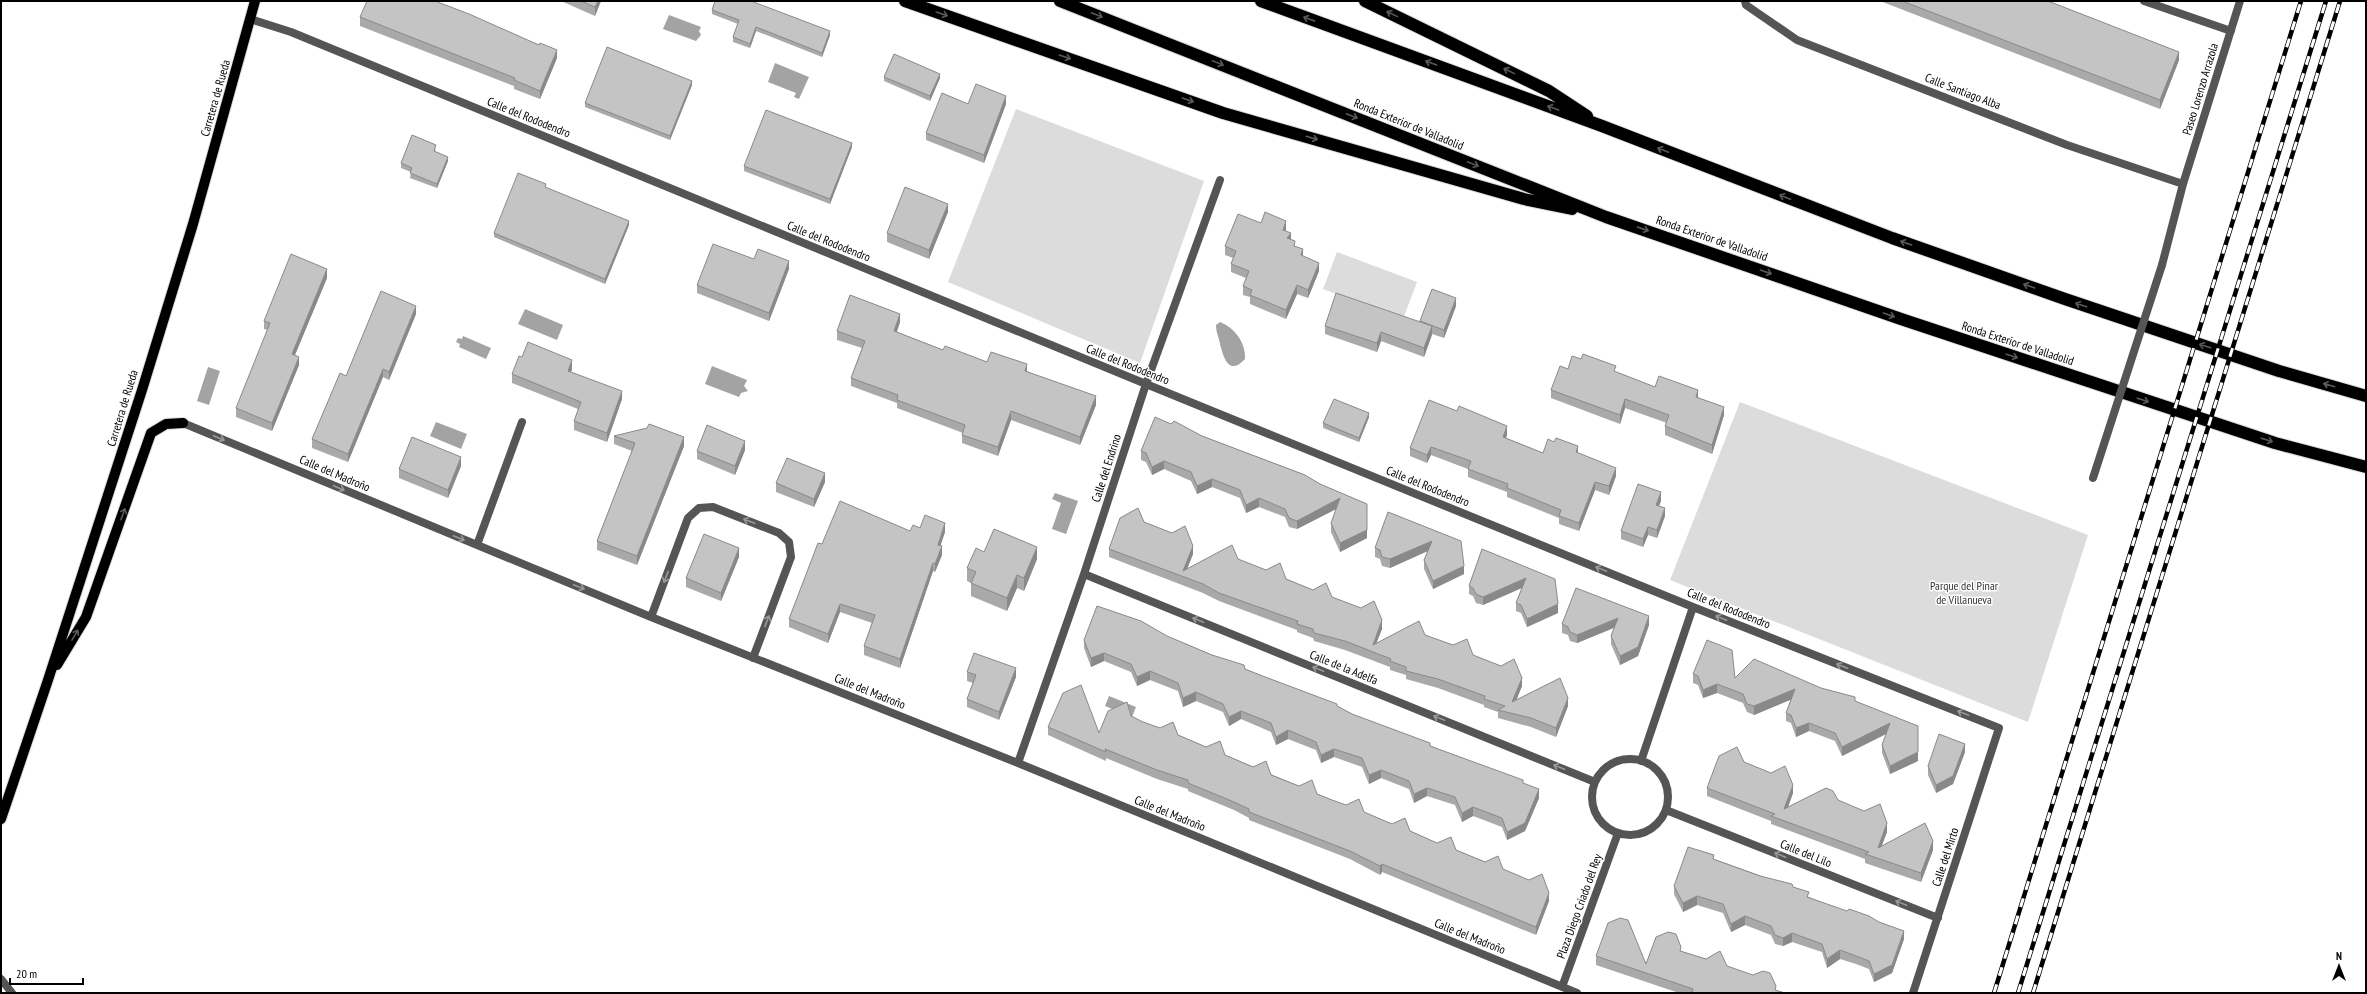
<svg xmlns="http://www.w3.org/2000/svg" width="2367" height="994" font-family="'PT Sans Narrow',sans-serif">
<rect width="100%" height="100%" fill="#fff"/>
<path fill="#dcdcdc" d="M1016 109 1204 181 1140 363 948 282Z
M1337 252 1417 282 1403 319 1323 289Z
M1740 402 2088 535 2028 722 1670 580Z"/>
<path fill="#a3a3a3" d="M669 15 701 27 699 31 701 35 696 41 663 29Z
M775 63 809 77 799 99 794 97 796 93 768 82Z
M525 309 563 325 557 340 518 324Z
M1220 322C1235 328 1246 343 1245 359 1229 376 1224 359 1220 344 1219 337 1216 333 1216 325Z
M463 336 491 348 486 359 459 347 460 344 456 342 458 338 462 339Z
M712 366 747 380 744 386 748 391 741 393 739 397 705 384Z
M208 367 220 371 209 405 197 401Z
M436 422 467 434 461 449 430 436Z
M1055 493 1078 501 1066 534 1052 529 1061 503 1052 499Z
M1109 696 1136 707 1132 717 1105 706Z"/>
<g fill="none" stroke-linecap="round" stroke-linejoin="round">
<g stroke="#dbdbdb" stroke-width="12">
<path id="primary" d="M57 665 86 617 151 433 166 424 183 423
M1 819 48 680 142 390 193 224 255 1"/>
</g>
<g stroke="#dbdbdb" stroke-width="14">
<path id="highway" d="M905 1 1223 113 1524 199 1572 209
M1060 1 1606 217 1901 319 2275 443 2366 467
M1261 1 1602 126 1892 238 2065 299 2279 371 2366 396
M1365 1 1549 91 1587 116"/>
</g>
<path stroke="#555" stroke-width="8" d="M1 979 12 993"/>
<path stroke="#555" stroke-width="8" d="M1745 1 1746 5 1797 40 2067 145 2183 184
M2144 1 2231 31
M250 19 291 32 1146 384 1693 607 1999 728 1913 993
M2162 265 2183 184 2240 1
M183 423 651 617 1018 763 1577 993
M477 545 522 422
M1084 574 1595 782
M651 617 688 518 699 508 713 507 779 533 789 542 791 557 753 658
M1592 797a38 38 0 1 1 76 0a38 38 0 1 1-76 0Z
M1641 761 1693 607
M1018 763 1084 574 1146 384 1220 180
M1666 810 1938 918
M1562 987 1618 833"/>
<use href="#primary" stroke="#000" stroke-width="10"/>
<use href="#highway" stroke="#000" stroke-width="12"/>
<g stroke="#000" stroke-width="4.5">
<path id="rail" d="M1994 993 2301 1
M2018 993 2326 1
M2033 993 2340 1"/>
</g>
<use href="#rail" stroke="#fff" stroke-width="3" stroke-dasharray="9" stroke-linecap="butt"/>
<path stroke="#555" stroke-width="8" d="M2093 478 2162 265"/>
</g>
<path fill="#a9a9a9" d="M561 1H601L595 16Z
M1880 1H2048L2179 60 2160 109Z
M712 10 830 35 822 57 756 31 750 48 733 42V37L738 24 712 14Z
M360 17 557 58 540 99 514 89V86L360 26Z
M884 77 940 78 930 101 884 81Z
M692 85 670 140 585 107V103Z
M968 104H1006L984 163 926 140V133Z
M852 147 830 204 744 171V166Z
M436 149 435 151 448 161 437 188 410 178 411 172 401 168V163Z
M546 188 629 225 605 284 494 237V233Z
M948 212 929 259 887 242V233Z
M1261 223 1286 230V231L1295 246 1303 256 1319 271 1308 298 1297 294 1286 319 1250 304V297L1243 295V286L1246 278 1231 272V264L1233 258 1225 255V246Z
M754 259 789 269 769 321 697 293V285Z
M327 278 295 355 299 365 272 431 236 417V408L268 330 264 329V321Z
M1456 306 1444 338 1432 334 1424 357 1381 341 1377 352 1325 334V326L1420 322V321Z
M416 314 389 380 383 377 348 462 312 448V439L346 376Z
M900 322 897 332 943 350 987 362 1027 371 1096 405 1080 445 1011 420 998 456 962 443V435L963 433 897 408V403L851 386V378L862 348 837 340V331Z
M522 357 572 369 571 372 622 399 607 442 574 430V421L578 409 512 383V374Z
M1568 369 1616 372 1655 387 1698 398 1724 415 1712 454 1665 435V426L1667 423 1625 408 1620 424 1551 398V390Z
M1369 417 1359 442 1323 428V423Z
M1507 435 1506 438 1543 453H1578L1616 476 1609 495 1595 490 1579 531 1559 524V518L1507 497V492L1468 477V469L1431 455 1427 463 1410 456V448Z
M614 436 684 446 637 565 597 550V541L632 451 614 444Z
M1202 436 1305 475 1367 538 1340 552 1331 532V523L1336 509 1297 529 1289 527 1285 517 1259 507 1246 513 1240 498 1212 487 1197 494 1191 481 1164 469 1152 475 1146 462 1141 460V451Z
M745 450 735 475 697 459V451Z
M461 466 448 498 399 478V469Z
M825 482 814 507 776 492V483Z
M1661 501 1659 506 1665 516 1657 538 1648 535 1643 547 1621 539V531Z
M1388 512 1464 574 1433 589 1424 569V560L1428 551 1390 568 1382 566 1380 559 1375 557V548Z
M1144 522 1193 554 1187 569 1238 559 1313 590 1332 597 1382 629 1376 643 1425 635 1473 655 1522 686 1516 700 1568 706 1556 737 1531 727 1498 718V712L1484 707V705L1438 688 1406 679V675L1390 670V667L1345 650 1314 641 1313 638 1297 632V630L1219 601 1203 593 1109 557V549Z
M920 528 945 532 940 546 942 555 935 572 933 571 900 668 864 655V646L872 623 840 612 828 643 789 627V619L822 544 910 531Z
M1482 549 1558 613 1527 627 1521 613 1516 611V603L1522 588 1483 605 1476 603 1473 596 1469 594V586Z
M984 552 1037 559 1024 591 1017 588 1007 611 971 596V583L967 581V568Z
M739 557 721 601 686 587V578Z
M1562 624 1649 625 1638 656 1620 665 1611 644V636L1614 628 1577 643 1570 641 1568 635 1562 633Z
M1167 636 1260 675 1337 706 1352 714 1523 783 1539 798 1525 831 1507 840 1502 827 1473 816 1462 822 1455 805 1427 796 1414 803 1409 789 1381 778 1369 784 1362 767 1334 757 1321 763 1316 750 1288 739 1276 745 1271 732 1241 719 1229 726 1223 712 1196 701 1183 707 1178 691 1150 680 1137 686 1131 672 1104 661 1091 667 1084 648V640Z
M967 672 1016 677 999 720 967 707V699L973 683 967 681Z
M1693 674 1821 688 1855 701 1918 761 1890 774 1882 753V745L1886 734 1842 756 1835 741 1809 731 1796 737 1791 723 1786 721V713L1791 699 1754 715 1747 712 1743 703 1717 693 1703 698 1698 685 1693 683Z
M1131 716 1143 722 1178 735 1332 800 1410 831 1437 843 1456 850 1503 869 1549 901 1536 935 1382 872 1380 875 1350 859 1249 820V818L1234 810 1188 791V789L1157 779 1106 758V761L1048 735V727L1099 733Z
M1965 752 1953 784 1936 793 1928 775V766Z
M1744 762 1793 793 1788 807 1838 800 1887 832 1881 846 1933 850 1921 882 1865 863V859L1771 824V821L1707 796V788Z
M1714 859 1793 887 1809 897 1904 939 1892 973 1874 982 1869 969 1856 964 1840 959 1827 968 1822 952 1792 942 1783 946 1775 944 1771 935 1745 925 1731 932 1723 913 1697 905 1683 912 1674 894V886Z
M1681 951 1727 966 1776 990 1785 993H1679L1596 965V956L1646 964Z"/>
<path fill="#898989" d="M598 1H601L595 16V7Z
M756 27V31L750 48V44Z
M830 31V35L822 57V53Z
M557 50V58L540 99V91Z
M2179 52V60L2160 109V100Z
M940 74V78L930 101V96Z
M692 81V85L670 140V136Z
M1006 96V104L984 163V155Z
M852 143V147L830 204V199Z
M448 157V161L437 188V184Z
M948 204V212L929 259V250Z
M629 221V225L605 284V279Z
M1286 221V230L1283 239V230Z
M1291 233V242L1287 238Z
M1303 249V258L1301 255Z
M789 261V269L769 321V313Z
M1319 263V271L1308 298V290Z
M327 269V278L292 362V354Z
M1297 285V294L1286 319V310Z
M1456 298V306L1444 338V330Z
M416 306V314L389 380V372Z
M900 314V322L894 339V331Z
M1432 326V335L1424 357V348Z
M1381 332V341L1377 352V343Z
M299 357V365L272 431V423Z
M572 360V369L568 380V371Z
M1027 364V372L1025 371Z
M383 369V377L348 462V454Z
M1698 390V399L1696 397Z
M622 391V399L607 442V433Z
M1096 396V405L1080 445V437Z
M1625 399V408L1620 424V415Z
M1724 407V415L1712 454V445Z
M1011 411V420L998 456V447Z
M1369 413V417L1359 442V438Z
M1507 426V435L1503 446V437Z
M684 437V446L637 565V556Z
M745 441V450L735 475V466Z
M1578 446V455L1576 452Z
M1431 447V455L1427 463V455Z
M461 457V466L448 498V490Z
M1164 461V469L1152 475V467Z
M1616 468V476L1609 495V486Z
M825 473V482L814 507V499Z
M1212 479V487L1197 494V486Z
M1595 482V490L1579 531V523Z
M1661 492V501L1656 513V505Z
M1259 498V507L1246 513V505Z
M1340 498V507L1297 529V521Z
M1665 508V516L1657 538V530Z
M945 523V532L938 553V545Z
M1648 527V535L1643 547V539Z
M1367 530V538L1340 552V543Z
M1432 541V549L1390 568V559Z
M942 546V555L935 572V564Z
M1193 546V554L1184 577 1183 571Z
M1037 547V559L1024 591V578Z
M739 548V557L721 601V593Z
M933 563V571L900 668V659Z
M1464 566V574L1433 589V581Z
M1017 575V588L1007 611V598Z
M1526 578V586L1483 605V597Z
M840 604V612L828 643V634Z
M1558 604V613L1527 627V619Z
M1649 616V625L1638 656 1620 665V656Z
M1618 618V626L1577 643V635Z
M1382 620V629L1373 652V645Z
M1104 653V661L1091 667V658Z
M1016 668V677L999 720V712Z
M1150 671V680L1137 686V677Z
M1522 678V686L1512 711V702Z
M1717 684V693L1703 698V690Z
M1795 689V698L1754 715V706Z
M1196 692V701L1183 707V698Z
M1568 698V706L1556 737V728Z
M1241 711V719L1229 726V717Z
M1809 723V731L1796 737V728Z
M1890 723V732L1842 756V747Z
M1288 730V739L1276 745V737Z
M1965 744V752L1953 784 1936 793V785Z
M1334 749V757L1321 763V755Z
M1918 752V761L1890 774V766Z
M1381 770V778L1369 784V775Z
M1793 785V793L1784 818V809Z
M1427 788V796L1414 803V794Z
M1539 789V798L1525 831 1507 840V832Z
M1473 807V816L1462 822V813Z
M1887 823V832L1878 856V848Z
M1933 841V850L1921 882V873Z
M1382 864V872L1380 875V866Z
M1549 893V901L1536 935V927Z
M1697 896V905L1683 912V903Z
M1745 916V925L1731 932V924Z
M1904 931V939L1892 973 1874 982V974Z
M1792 933V942L1783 946V938Z
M1840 950V959L1827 968V959Z"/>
<path fill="#c4c4c4" stroke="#898989" d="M367 1H435L469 14 539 45 540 43 557 50 540 91 514 80 515 78 360 17Z
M581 1H598L595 7Z
M715 1H751L830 31 822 53 756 27 750 44 733 37 739 20 712 10Z
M1902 1H2048L2179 52 2160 100Z
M607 47 692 81 670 136 585 103Z
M894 54 940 74 930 96 884 77Z
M976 84 1006 96 984 155 926 133 942 93 968 104Z
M766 110 852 143 830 199 744 166Z
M412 135 436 145 434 151 448 157 437 184 410 173 412 168 401 163Z
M518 173 546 184 545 187 629 221 605 279 494 233Z
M905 187 948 204 929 250 887 233Z
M1265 212 1286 221 1283 230 1291 233 1287 238 1295 241 1294 246 1303 249 1301 255 1319 263 1308 290 1297 285 1286 310 1250 295 1252 290 1243 286 1249 271 1231 264 1236 251 1225 246 1238 214 1261 223Z
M713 244 754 259 758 249 789 261 769 313 697 285Z
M291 254 327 269 292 354 299 357 272 423 236 408 270 323 264 321Z
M1432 289 1456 298 1444 330 1420 321Z
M381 291 416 306 389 372 383 369 348 454 312 439 340 373 346 376Z
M1336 293 1432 326 1424 348 1381 332 1377 343 1325 326Z
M850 295 900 314 894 331 943 350 945 346 987 362 991 352 1027 364 1025 371 1096 396 1080 437 1011 411 998 447 962 435 965 425 897 400 898 395 851 378 865 341 837 331Z
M528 342 572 360 568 371 622 391 607 433 574 421 581 402 512 374 519 356 522 357Z
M1583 354 1616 366 1614 371 1655 387 1659 376 1698 390 1696 397 1724 407 1712 445 1665 426 1669 415 1625 399 1620 415 1551 390 1560 366 1568 369 1572 356 1581 359Z
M1334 399 1369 413 1359 438 1323 423Z
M1429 400 1457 411 1459 406 1507 426 1503 437 1543 453 1548 439 1554 442 1556 438 1578 446 1576 452 1616 468 1609 486 1595 482 1579 523 1559 516 1561 510 1507 488 1508 484 1468 469 1471 461 1431 447 1427 455 1410 448Z
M1155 417 1171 424 1174 421 1202 436 1305 475 1320 484 1367 504V530L1340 543 1331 523 1340 498 1297 521 1289 518 1285 509 1259 498 1246 505 1240 490 1212 479 1197 486 1191 472 1164 461 1152 467 1146 453 1141 451Z
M649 424 684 437 637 556 597 541 635 443 614 436 647 428Z
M707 425 745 441 735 466 697 451Z
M412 437 461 457 448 490 399 469Z
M787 458 825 473 814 499 776 483Z
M1638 484 1661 492 1656 505 1665 508 1657 530 1648 527 1643 539 1621 531Z
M840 501 910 531 913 525 920 528 925 515 945 523 938 545 942 546 935 564 933 563 900 659 864 646 875 615 840 604 828 634 789 619 818 543 822 544Z
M1138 508 1144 522 1172 533 1185 526 1193 546 1183 571 1232 545 1238 559 1266 570 1280 563 1286 579 1313 590 1326 583 1332 597 1353 605 1361 608 1374 601 1382 620 1373 645 1419 621 1425 635 1453 645 1467 639 1473 655 1501 666 1514 659 1522 678 1512 702 1560 678 1568 698 1556 728 1531 718 1498 710 1505 706 1484 699 1485 696 1438 679 1406 671V667L1390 661 1391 659 1345 641 1314 633 1313 629 1297 624 1298 621 1219 593 1203 584 1109 549 1120 518Z
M1388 512 1461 541 1464 566 1433 581 1424 560 1432 541 1390 559 1382 557 1380 550 1375 548Z
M994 529 1037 547 1024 578 1017 575 1007 598 971 583 976 572 967 568 976 548 984 552Z
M704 534 739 548 721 593 686 578Z
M1482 549 1555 579 1558 604 1527 619 1521 605 1516 603 1526 578 1483 597 1476 594 1473 588 1469 586Z
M1576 588 1649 616 1638 647 1620 656 1611 636 1618 618 1577 635 1570 632 1568 627 1562 624Z
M1097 606 1141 621 1167 636 1212 655 1244 665 1245 669 1260 675 1337 704V706L1352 714 1430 743V746L1523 780V783L1539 789 1525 823 1507 832 1502 818 1473 807 1462 813 1455 797 1427 788 1414 794 1409 781 1381 770 1369 775 1362 758 1334 749 1321 755 1316 742 1288 730 1276 737 1271 723 1241 711 1229 717 1223 704 1196 692 1183 698 1178 683 1150 671 1137 677 1131 664 1104 653 1091 658 1084 640Z
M1707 640 1732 650 1735 678 1754 659 1821 688 1855 697V701L1918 726V752L1890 766 1882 745 1890 723 1842 747 1835 733 1809 723 1796 728 1791 715 1786 713 1795 689 1754 706 1747 704 1743 694 1717 684 1703 690 1698 676 1693 674Z
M974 653 1016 668 999 712 967 699 976 675 967 672Z
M1081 685 1099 733 1108 711 1127 702 1131 716 1143 722 1160 728 1173 722 1178 735 1206 747 1220 741 1225 755 1253 767 1266 761 1271 775 1299 786 1312 780 1317 794 1332 800 1346 805 1359 799 1364 812 1392 824 1405 818 1410 831 1437 843 1451 837 1456 850 1485 862 1498 856 1503 869 1529 880 1542 874 1549 893 1536 927 1382 864 1380 866 1350 851 1249 812V809L1234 802 1188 783V780L1157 770 1105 749 1106 752 1048 727 1063 693Z
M1939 734 1965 744 1953 776 1936 785 1928 766Z
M1737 747 1744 762 1771 773 1785 766 1793 785 1784 809 1826 788 1833 791 1838 800 1864 811 1880 804 1887 823 1878 848 1925 823 1933 841 1921 873 1865 854 1869 852 1771 816 1775 814 1707 788 1719 756Z
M1688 847 1714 855 1713 859 1760 876 1792 884 1793 887 1809 892 1807 897 1847 911 1849 909 1869 916 1879 922 1904 931 1892 965 1874 974 1869 961 1856 956 1840 950 1827 959 1822 944 1792 933 1783 938 1775 935 1771 926 1745 916 1731 924 1723 904 1697 896 1683 903 1674 886Z
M1620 918 1628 920 1646 964 1656 937 1668 932 1676 934 1681 947 1680 951 1706 959 1720 951 1727 966 1753 975 1763 971 1770 973 1776 986 1775 990 1785 993H1692L1693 989 1596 956 1608 923Z"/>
<defs><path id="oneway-shaft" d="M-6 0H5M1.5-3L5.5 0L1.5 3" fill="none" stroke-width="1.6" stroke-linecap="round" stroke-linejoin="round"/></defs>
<g stroke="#595959">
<use href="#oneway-shaft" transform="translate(942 14) rotate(19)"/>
<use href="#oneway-shaft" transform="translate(1392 14) rotate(-154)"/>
<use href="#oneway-shaft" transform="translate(1097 15) rotate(22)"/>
<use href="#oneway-shaft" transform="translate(1309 19) rotate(-160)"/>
<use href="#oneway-shaft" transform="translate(1065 57) rotate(19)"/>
<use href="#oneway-shaft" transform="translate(1218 63) rotate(22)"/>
<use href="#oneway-shaft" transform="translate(1431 63) rotate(-160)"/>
<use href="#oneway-shaft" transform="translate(1509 71) rotate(-154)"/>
<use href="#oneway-shaft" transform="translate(1188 100) rotate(19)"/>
<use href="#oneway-shaft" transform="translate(1553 108) rotate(-160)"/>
<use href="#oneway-shaft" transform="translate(1352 116) rotate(22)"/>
<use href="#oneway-shaft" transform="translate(1312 138) rotate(16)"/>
<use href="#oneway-shaft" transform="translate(1663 150) rotate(-159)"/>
<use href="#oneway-shaft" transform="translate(1473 164) rotate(22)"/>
<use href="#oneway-shaft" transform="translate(1785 197) rotate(-159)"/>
<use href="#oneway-shaft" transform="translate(1643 229) rotate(19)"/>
<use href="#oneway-shaft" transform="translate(1906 243) rotate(-161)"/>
<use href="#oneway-shaft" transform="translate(1766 272) rotate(19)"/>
<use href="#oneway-shaft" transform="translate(2029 286) rotate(-161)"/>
<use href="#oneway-shaft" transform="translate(2081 305) rotate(-162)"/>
<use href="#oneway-shaft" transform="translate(1889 315) rotate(19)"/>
<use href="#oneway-shaft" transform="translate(2205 346) rotate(-162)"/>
<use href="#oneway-shaft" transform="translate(2012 356) rotate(18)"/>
<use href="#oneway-shaft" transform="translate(2329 385) rotate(-164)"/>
<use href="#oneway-shaft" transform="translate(2143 400) rotate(18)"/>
<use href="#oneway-shaft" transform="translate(2267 440) rotate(18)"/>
<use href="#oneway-shaft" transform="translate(123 514) rotate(-70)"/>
<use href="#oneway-shaft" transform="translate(75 635) rotate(-59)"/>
</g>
<g stroke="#999">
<use href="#oneway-shaft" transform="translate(219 438) rotate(23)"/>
<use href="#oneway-shaft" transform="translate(339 488) rotate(23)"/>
<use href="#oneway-shaft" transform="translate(749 521) rotate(-159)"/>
<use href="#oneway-shaft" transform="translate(459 538) rotate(23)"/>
<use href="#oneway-shaft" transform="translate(1601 569) rotate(-158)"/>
<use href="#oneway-shaft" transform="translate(666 577) rotate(111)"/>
<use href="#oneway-shaft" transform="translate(579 587) rotate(22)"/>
<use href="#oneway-shaft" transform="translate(1721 618) rotate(-158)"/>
<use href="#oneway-shaft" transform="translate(1198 620) rotate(-158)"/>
<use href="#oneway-shaft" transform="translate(767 621) rotate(-69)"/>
<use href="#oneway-shaft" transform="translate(1842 666) rotate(-159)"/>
<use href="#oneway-shaft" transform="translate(1318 669) rotate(-158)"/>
<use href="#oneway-shaft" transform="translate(1963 713) rotate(-158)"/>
<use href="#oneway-shaft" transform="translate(1439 718) rotate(-158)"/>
<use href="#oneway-shaft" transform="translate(1559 767) rotate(-158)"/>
<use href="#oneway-shaft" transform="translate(1780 855) rotate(-158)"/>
<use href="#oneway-shaft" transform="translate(1901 903) rotate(-158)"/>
</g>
<g text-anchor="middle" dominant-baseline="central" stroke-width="3" stroke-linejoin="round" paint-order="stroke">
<g font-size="12" fill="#000" stroke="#fff">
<text transform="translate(2200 89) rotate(-73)">Paseo Lorenzo Arrazola</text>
<text transform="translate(1963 91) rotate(21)">Calle Santiago Alba</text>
<text transform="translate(215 98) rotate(-74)">Carretera de Rueda</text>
<text transform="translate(529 117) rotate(22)">Calle del Rododendro</text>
<text transform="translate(1409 124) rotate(22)">Ronda Exterior de Valladolid</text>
<text transform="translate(1712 238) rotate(19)">Ronda Exterior de Valladolid</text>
<text transform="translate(829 241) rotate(22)">Calle del Rododendro</text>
<text transform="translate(2018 343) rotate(18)">Ronda Exterior de Valladolid</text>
<text transform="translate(1128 364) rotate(22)">Calle del Rododendro</text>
<text transform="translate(122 408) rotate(-73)">Carretera de Rueda</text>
<text transform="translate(1106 468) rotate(-72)">Calle del Endrino</text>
<text transform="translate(335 473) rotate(23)">Calle del Madroño</text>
<text transform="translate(1428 486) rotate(22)">Calle del Rododendro</text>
<text transform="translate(1729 608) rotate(22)">Calle del Rododendro</text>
<text transform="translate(1344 667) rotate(22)">Calle de la Adelfa</text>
<text transform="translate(870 691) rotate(22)">Calle del Madroño</text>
<text transform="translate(1170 813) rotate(22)">Calle del Madroño</text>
<text transform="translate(1806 853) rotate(22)">Calle del Lilo</text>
<text transform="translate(1945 857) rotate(-72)">Calle del Mirto</text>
<text transform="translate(1579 906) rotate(-70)">Plaza Diego Criado del Rey</text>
<text transform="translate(1470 936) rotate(22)">Calle del Madroño</text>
</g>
<g font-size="12" fill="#333" stroke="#fff">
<text x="1964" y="585">Parque del Pinar<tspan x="1964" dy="14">de Villanueva</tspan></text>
</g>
</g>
<rect width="2367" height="994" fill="none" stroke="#000000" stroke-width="4"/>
<g transform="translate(2339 966)" stroke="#ffffff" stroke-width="3" paint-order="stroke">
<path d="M0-3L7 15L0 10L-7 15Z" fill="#000000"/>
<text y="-6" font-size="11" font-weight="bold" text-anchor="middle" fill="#000000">N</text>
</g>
<path d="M10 978v6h73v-6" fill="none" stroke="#000000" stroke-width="2"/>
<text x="16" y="978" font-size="12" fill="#000000" stroke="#ffffff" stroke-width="3" paint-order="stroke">20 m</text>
</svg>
